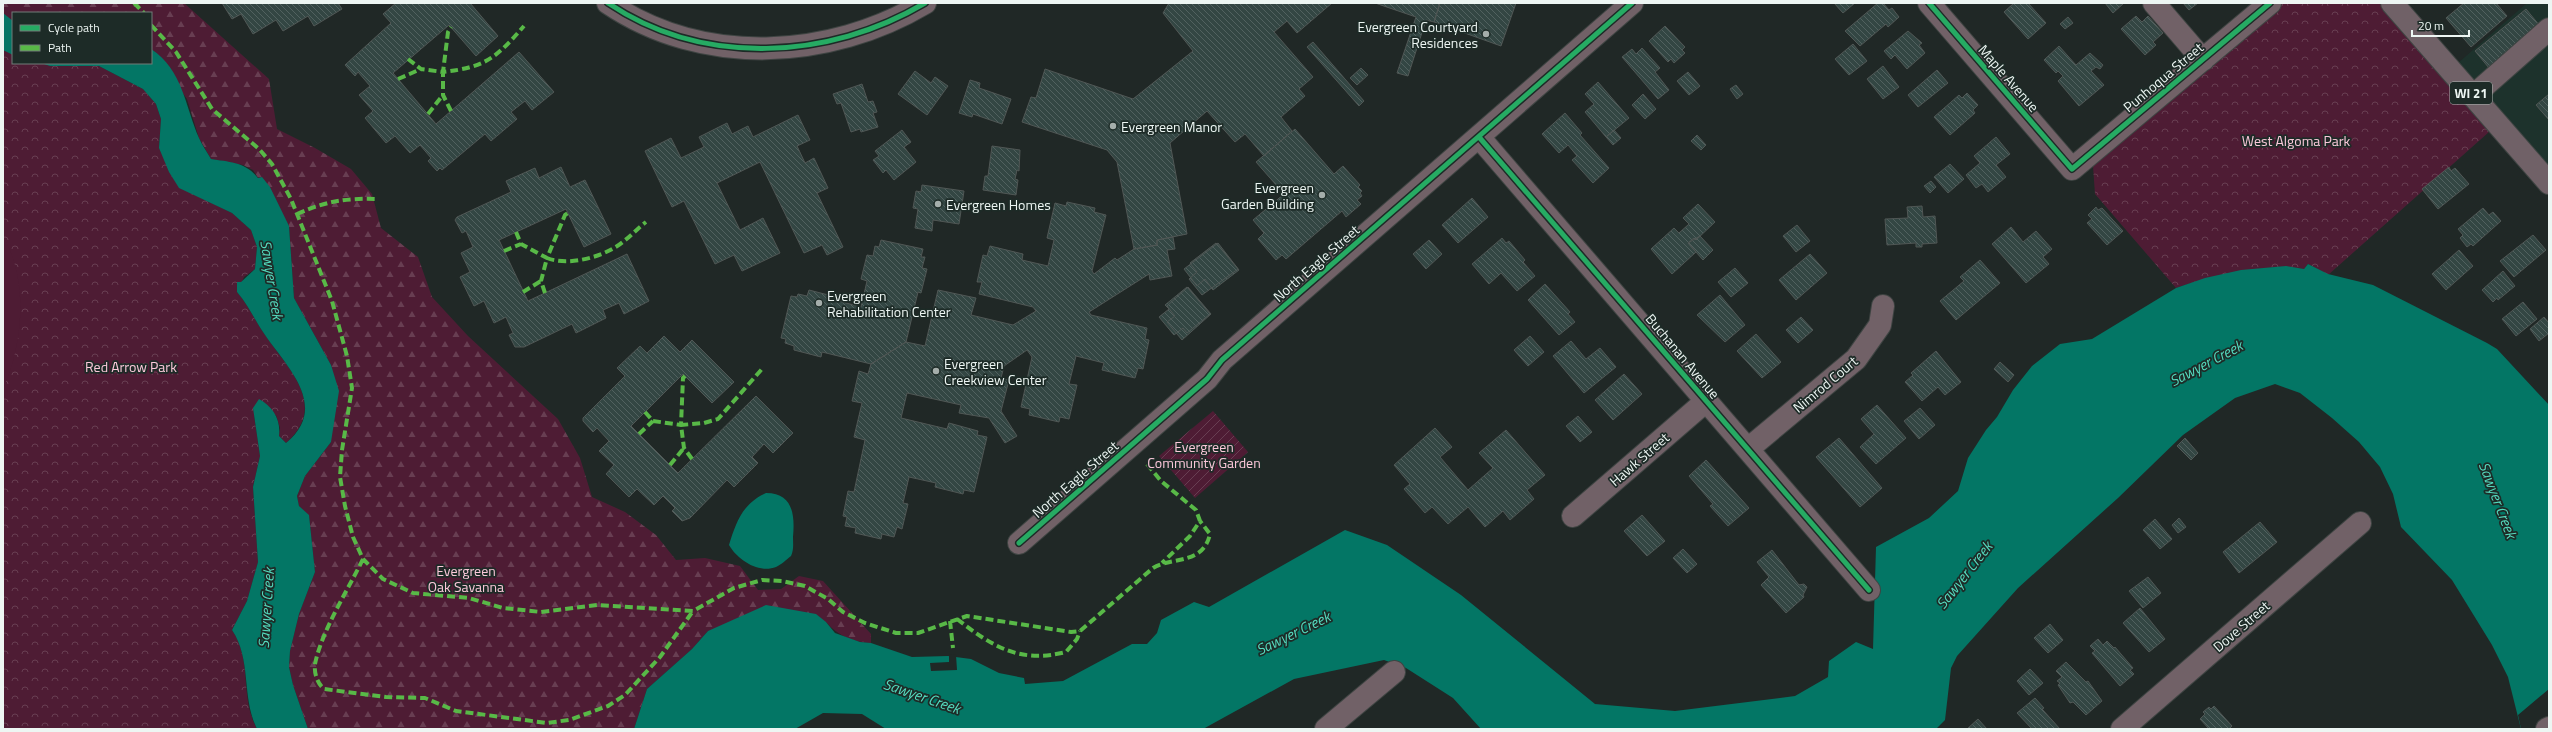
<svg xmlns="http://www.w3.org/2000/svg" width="2552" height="732" font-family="'Titillium Web',sans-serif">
<defs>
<pattern id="forest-firs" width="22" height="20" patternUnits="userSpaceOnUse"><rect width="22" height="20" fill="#4e1c34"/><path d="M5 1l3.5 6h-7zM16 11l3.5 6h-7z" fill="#683e52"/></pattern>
<pattern id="park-crowns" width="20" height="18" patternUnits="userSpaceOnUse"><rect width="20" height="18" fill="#4e1c34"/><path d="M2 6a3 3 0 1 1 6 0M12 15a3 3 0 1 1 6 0" fill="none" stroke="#683e52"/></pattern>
<pattern id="garden-furrows" width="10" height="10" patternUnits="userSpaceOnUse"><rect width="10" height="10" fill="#4e1c34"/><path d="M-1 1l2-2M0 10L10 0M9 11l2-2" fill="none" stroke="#683e52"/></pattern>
<pattern id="building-back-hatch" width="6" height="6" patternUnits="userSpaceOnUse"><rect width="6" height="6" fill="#334643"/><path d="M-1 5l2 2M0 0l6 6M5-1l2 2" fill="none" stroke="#51615f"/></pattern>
</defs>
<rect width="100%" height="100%" fill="#202826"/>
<path fill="#1d322c" d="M2527 3H2549V183L2450 70Z"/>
<path fill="url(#forest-firs)" d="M3 3H184L269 79 277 129 315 148 351 169 372 194 381 228 418 257 432 297 468 336 558 419 580 458 592 497 625 512 656 535 676 560 705 558 740 566 758 590 781 589 799 576 823 581 871 634V643C853 642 838 636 826 622L708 631 692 649 647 689 634 729H308L293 685 289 667 290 651 299 614 315 572 309 516 299 506 297 496 305 476 331 442V365L294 298 289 226 253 170 243 165 211 159 199 138 187 99 151 49V13H13V43L3 36Z"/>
<path fill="url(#park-crowns)" d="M2270 3H2392L2498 124 2328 275 2308 264 2304 269C2265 263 2213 275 2176 288L2095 194 2092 152Z
M3 36 13 43V63H99V66L143 89 156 104 161 119 159 148 179 187 232 213 251 230 257 247 255 269 244 277 237 292C249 306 255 321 265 335 288 369 329 405 286 443L279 436 280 428 276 415H254L260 456 253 487 258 562 247 601 232 630C253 661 239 696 257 729H3Z"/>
<path fill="url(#garden-furrows)" d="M1213 411 1248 452 1195 498 1159 456Z"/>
<path fill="#4e1c34" d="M3 236C29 281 23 344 3 389Z"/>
<path fill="#037665" d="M3 13 13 21V55L3 50Z
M151 49C183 70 185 106 199 138 202 145 207 152 211 159 229 162 246 162 258 178L262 177 270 187 289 226 294 298 331 365 339 391 331 442 305 476 297 496 299 506 309 515 315 572 299 614 290 651 289 667 293 685 308 729H257C241 696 252 660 232 630L247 601 258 562 253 487 260 456 253 408 259 399C273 407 281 419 279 436L286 443C330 407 287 367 265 335 255 321 249 306 237 292V282H241L255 269 257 247 251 230 232 213 179 188 169 172 159 148 161 119 156 104 143 89 99 66H50L41 63H151Z
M2308 264 2328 274 2373 285 2487 343 2497 349 2549 405V729H2521L2508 677 2492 645 2452 580 2401 527 2393 494 2380 467 2359 442 2332 418 2300 393 2275 384 2235 398 2183 435 2118 498 2018 588 1957 656 1951 668 1945 720 1936 729H1481L1453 698 1406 668 1384 660 1294 679 1203 729H886L862 714 823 713 795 729H634L647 689 692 649 708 631 766 605 816 614 826 622 835 633 860 642 871 643 912 657 948 656 971 659 999 673 1024 678 1025 684 1063 681 1132 644H1147L1157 633 1161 620 1194 602 1209 607 1345 530 1387 545 1461 595 1595 704 1675 711 1795 696 1828 677 1829 661 1856 642 1873 649 1876 547 1929 518 1958 491 1968 458 1986 430 1997 417 2013 390 2032 366 2060 344 2092 339 2176 288 2205 278 2241 270 2286 266 2304 269Z
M766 493C793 493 795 515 793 537 793 543 794 550 791 556 787 559 781 565 776 567 758 574 737 559 729 545 736 522 743 503 766 493Z"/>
<path fill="#202826" d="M949 654 956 655 957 670 931 671 930 663 949 662Z
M2549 689V729H2521L2518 715Z"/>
<path fill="url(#building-back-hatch)" stroke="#505755" d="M222 3H338L342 9 314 26 308 16 283 31 276 20 253 34 241 14 232 19Z
M396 3H470L498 36 476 56 449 25 393 73 436 124 519 52 554 92 532 110 525 101 511 112 517 119 491 141 485 134 442 170 440 168 437 171 428 161 431 158 420 145 410 153 395 136 386 143 365 118 373 111 359 95 370 86 358 72 355 76 345 65 391 23 383 14Z
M1169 3H1332L1297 33 1287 21 1274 32 1313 77 1299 89 1305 96 1281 117 1292 131 1264 156 1245 134 1235 142 1207 111 1170 143 1187 234 1157 240V245L1134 249 1117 162 1107 150 1022 122 1031 97 1036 98 1045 69 1133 99 1193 51 1163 13Z
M1375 3H1440L1434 22 1426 20 1408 76 1397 73 1416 17Z
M1440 3H1516L1501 46 1434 22Z
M1834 3H1855L1843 13Z
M1878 3H1883L1889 10 1892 8 1899 17 1888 27 1886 24 1860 46 1845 31Z
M2014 3H2028L2046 23 2028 39 2004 12Z
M2105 3H2124L2113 13Z
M2183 3H2198L2189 10Z
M2464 3H2496L2507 16 2471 47 2446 18Z
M2526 9 2540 26 2489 68 2475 51Z
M2136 16 2142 22 2148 16 2163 33 2153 42 2156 45 2145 55 2121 29Z
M2068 17 2073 23 2065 29 2060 24Z
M1665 26 1685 47 1682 50 1685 53 1674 63 1671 59 1668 62 1649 41Z
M1908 31 1922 43 1919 45 1925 53 1907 69 1895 55 1891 59 1884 51Z
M1313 42 1364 101 1359 106 1307 47Z
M1853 44 1867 61 1849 75 1835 59Z
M2059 46 2076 65 2090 53 2103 65 2100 69 2096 67 2091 71 2104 85 2079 106 2058 81 2063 76 2058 71 2056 73 2044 60Z
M1642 48 1660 68 1655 72 1669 90 1658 99 1622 57 1632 49 1636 54Z
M1883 66 1899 87 1883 99 1867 79Z
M1361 68 1368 75 1357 85 1350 78Z
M1937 70 1948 83 1918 107 1908 95Z
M915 71 931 83 935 77 948 86 927 115 898 94Z
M1688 72 1700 86 1689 95 1677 81Z
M970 80 980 83 979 88 1011 99 1002 124 973 114 972 117 959 113Z
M1598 82 1629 118 1606 137 1585 112 1594 104 1585 94Z
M862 84 868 102 873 101 877 112 873 113 878 127 861 132 860 129 851 132 841 103 837 104 833 94Z
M1736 85 1743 94 1737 99 1730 89Z
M1967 93 1978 105 1973 110 1975 113 1950 135 1934 117 1959 95 1962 98Z
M1643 94 1656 109 1645 119 1632 105Z
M2549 94V120L2536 105Z
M1565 113 1582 133 1580 135 1609 168 1593 183 1572 160 1577 156 1568 145 1559 153 1542 134Z
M798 115 810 140 797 146 805 163 814 158 828 188 817 193 843 247 827 255 822 245 804 253 760 162 717 183 740 230 763 218 780 253 742 271 734 255 715 264 684 201 672 207 645 151 671 138 681 158 704 147 699 137 727 123 732 134 748 126 753 137Z
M1295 129 1334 174 1343 166 1360 185 1358 187 1362 191 1360 193 1362 196 1357 200 1361 204 1346 217 1342 211 1286 259 1282 255 1276 260 1258 239 1264 233 1253 220 1284 194 1256 162Z
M902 130 911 142 904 147 916 162 894 180 886 170 883 173 873 160 879 156 875 151Z
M1614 130 1621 138 1613 145 1606 137Z
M1697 135 1706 145 1701 150 1691 141Z
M1996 137 2010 154 1996 165 2006 177 1988 192 1982 184 1976 188 1966 175 1980 163 1974 156Z
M992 146 1020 150 1019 171 1017 170 1015 179 1018 180 1016 195 983 190 985 176H988Z
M1950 164 1964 179 1948 193 1934 177Z
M561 167 570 187 585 180 611 234 584 247 566 209 499 240 528 301 627 254 649 301 624 314 619 303 603 310 606 318 576 333 572 324 524 347H515L509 335 513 333 506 317 494 323 484 301 474 306 460 277 470 272 461 253 473 247 466 231 462 233 455 220 457 217 511 192 506 181 535 168 539 178Z
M2449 167 2451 171 2455 168 2469 184 2438 209 2422 189Z
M1931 181 1936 187 1930 193 1924 186Z
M922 185 964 191 959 224 933 220 932 231 915 228 918 209 913 208 916 191 921 192Z
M1472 198 1488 217 1458 243 1442 225Z
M1067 202 1095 208 1094 212 1106 215 1092 271 1094 274 1115 258 1117 260 1134 249 1157 245V240L1173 237 1175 249 1167 250 1172 276 1150 280 1149 274 1089 312 1091 315 1147 328 1145 339 1149 340 1143 369 1138 368 1135 378 1102 370 1104 363 1076 356 1069 384 1077 385 1069 419 1060 417 1059 422 1029 415 1030 409 1021 407 1032 357 1027 350 1004 366 1001 378 1009 380 1001 411 1017 436 1005 443 989 418 959 413 961 405 907 393 901 418 947 429 949 423 978 431 977 435 987 437 974 492 964 490 963 494 935 487 936 483 909 477 903 503 908 504 902 529 897 527 894 537 882 534 881 539 855 533 856 528 845 526 847 517 843 516 848 491 854 492 865 440 854 437 862 403 852 401 859 371 868 374 871 364 906 342 925 346 938 290 976 298 971 315 1013 325 1036 311 1033 307 979 294 982 282H977L983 255 987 256 990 246 1023 254 1022 260 1048 266 1054 240 1047 238 1055 203 1066 206Z
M1698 204 1715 222 1696 240 1694 238 1688 243 1696 252 1672 274 1651 249 1674 228 1679 233 1689 224 1683 218Z
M1922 206 1923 217 1935 216 1937 243 1922 244V247H1916V243L1887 245 1885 219 1908 218 1907 207Z
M2096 207 2098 210 2102 208 2123 231 2107 245 2087 223 2092 219 2088 215Z
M2483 208 2489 215 2493 212 2501 221 2473 246 2471 244 2467 247 2460 238 2463 235 2458 229Z
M1797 225 1810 241 1796 252 1783 236Z
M2011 227 2023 242 2036 231 2052 249 2043 257 2049 264 2026 283 1992 244Z
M2533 235 2546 250 2514 277 2500 261Z
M1700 236 1713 250 1703 260 1688 243Z
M1502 238 1506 243 1509 241 1525 260 1523 262 1535 276 1517 291 1501 273 1489 284 1472 264Z
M881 240 923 249 921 257H925L922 268 927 269 921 293 918 292 906 342 871 364 822 352 821 357 794 350V346L785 343 786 339 781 338 791 296 797 297 798 294 807 296 809 290 836 297 835 300 861 307 867 281 861 279 867 255 873 256 875 246 879 247Z
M1429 240 1442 254 1426 269 1413 254Z
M1216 243 1238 269 1202 295 1189 279 1197 272 1190 263Z
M1218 243 1239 270 1213 290 1205 279 1197 286 1184 269Z
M2459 250 2473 266 2446 290 2432 274Z
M1810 254 1827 273 1796 300 1779 280Z
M1980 260 2000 283 1956 320 1940 301 1964 281 1960 277Z
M1735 268 1748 283 1731 297 1718 282Z
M2503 271 2515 286 2498 300 2497 298 2493 302 2482 290Z
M1545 284 1570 312 1568 314 1575 322 1559 335 1528 300Z
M1187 287 1210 314 1187 333 1183 328 1174 335 1159 317 1169 309 1165 305Z
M1188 287 1211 314 1182 340 1167 322 1175 316 1167 306Z
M1720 295 1745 325 1725 342 1697 315Z
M2523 302 2537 319 2516 336 2502 319Z
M1801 317 1813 330 1798 343 1786 330Z
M2544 317 2549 323V333L2539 341 2530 329Z
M1756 334 1781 362 1762 378 1737 351Z
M664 336 680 352 692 340 734 382 712 403 683 374 631 426 678 473 756 396 793 433 773 453 764 444 752 457 758 463 734 487 727 480 690 518 682 521 672 511 675 508 663 496 654 505 637 489 629 497 606 474 614 465 599 451 609 441 597 428 593 432 583 421V418L625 376 617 368 640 346 647 353Z
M1530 336 1544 352 1528 366 1514 350Z
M1571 341 1586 359 1600 348 1616 367 1584 393 1553 356Z
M1936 351 1961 382 1945 395 1938 387 1922 401 1905 382 1913 375 1911 373Z
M2000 362 2014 375 2008 382 1994 369Z
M1624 374 1642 394 1613 420 1595 400Z
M1877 405 1906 438 1876 464 1860 447 1874 434 1861 419Z
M1920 408 1935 425 1919 439 1904 421Z
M1578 416 1592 432 1580 442 1566 426Z
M1435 428 1452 447 1440 457 1468 490 1493 468 1479 453 1506 430 1545 475 1527 490 1534 499 1510 520 1503 511 1485 527 1468 507 1448 524 1432 507 1425 513 1404 489 1410 484 1394 465Z
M1839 438 1882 488 1860 507 1816 457Z
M2185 438 2198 453 2191 460 2177 446Z
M1706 460 1749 508 1728 526 1710 506 1713 504 1689 476Z
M1642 515 1665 541 1647 556 1624 531Z
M2179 518 2186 527 2178 533 2172 525Z
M2155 519 2172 539 2160 549 2143 530Z
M2260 522 2277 542 2239 573 2223 552Z
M1683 549 1697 564 1687 573 1673 558Z
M1772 550 1799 585 1804 584 1807 587 1803 595 1804 597 1786 613 1761 585 1769 577 1757 562Z
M2148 577 2161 593 2143 608 2129 591Z
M2140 608 2165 639 2149 652 2123 623Z
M2050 624 2063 640 2048 653 2034 638Z
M2098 639 2103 645 2107 641 2114 648 2115 647 2133 668 2130 670 2134 674 2120 686 2092 653 2095 651 2090 646Z
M2066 662 2086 682 2088 681 2102 701 2086 715 2073 702 2070 703 2058 685 2060 683 2057 681 2062 677 2056 671Z
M2030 669 2043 683 2029 695 2017 681Z
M2035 698 2044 708 2042 709 2060 729H2032L2017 713Z
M2214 706 2232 726 2229 729H2209L2200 719 2205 714 2203 712 2209 707 2211 709Z
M1978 719 1987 729H1967Z"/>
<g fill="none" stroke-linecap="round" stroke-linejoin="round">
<g stroke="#3e4442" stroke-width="24">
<path id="minor" d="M608 3C703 67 829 60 925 3
M1929 3 2072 169 2270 3
M2154 3 2203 60
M2473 96 2549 29
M1479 137 1869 590
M1748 449 1856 359 1880 325 1883 306
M1573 516 1705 402
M1019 543 1207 379 1222 360 1632 3
M1326 729 1394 672
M2122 729 2360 523
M2547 729 2549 728"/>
</g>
<g stroke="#3e4442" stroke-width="24">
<path id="major" d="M2392 3 2549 183"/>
</g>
<use href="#minor" stroke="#716167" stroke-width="22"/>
<use href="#major" stroke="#706167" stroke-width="22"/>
<path stroke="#58b947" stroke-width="4" stroke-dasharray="8 4" stroke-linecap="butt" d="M134 3 144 13
M151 25 176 52 212 109 259 149 272 164 291 199 332 301 347 356 352 388 342 450 340 477 345 506 353 537 363 559 383 579 413 593 469 598 503 608 541 612 597 605 693 611 734 588 762 580 782 581 805 586 828 599 843 612 865 623 896 633H918L967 616 1071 632 1080 631 1153 568C1174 556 1203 565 1210 534L1200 521
M408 59 421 69 443 72 448 32 451 27
M398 79 421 69
M451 111 443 95V72C486 67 496 58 524 26
M428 114 443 95
M297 214C327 201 345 198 378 199
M516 232 521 244 547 258 565 215 568 213
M504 251 521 244
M523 292 541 281
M545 293 541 281 547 258C569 267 607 256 624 241 632 235 638 228 646 222
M645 412 653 421 681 425 683 378 685 376
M639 434 653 421
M692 459 684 448 681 425 704 423 718 419 762 369
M1147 464 1161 481 1196 510 1200 521 1190 536 1162 563
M670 465 684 448
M363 559C348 590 322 630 315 664 314 673 317 683 324 689L386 697 425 698 456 711 547 723 569 720 608 706 625 695 660 657 693 611
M957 619C992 646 1019 664 1066 652L1077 639 1080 631
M950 621 953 648"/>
<g stroke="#1d2b27" stroke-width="8">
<path id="cycleway" d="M608 3C703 67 829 60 925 3
M1929 3 2072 169 2270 3
M1479 137 1869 590
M1019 543 1207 379 1222 360 1632 3"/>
</g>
<use href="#cycleway" stroke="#26ab63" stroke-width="5"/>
</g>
<g fill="#a5aeab" stroke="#1d2b27" stroke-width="1.5">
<circle cx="1486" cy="34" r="4"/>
<circle cx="1113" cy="126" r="4"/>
<circle cx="1322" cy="195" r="4"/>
<circle cx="938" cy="204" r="4"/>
<circle cx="819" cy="303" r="4"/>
<circle cx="936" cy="371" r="4"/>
</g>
<g text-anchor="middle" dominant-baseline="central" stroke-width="3.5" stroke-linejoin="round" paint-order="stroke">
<rect fill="#1d2b27" stroke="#afb9b6" stroke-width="1" x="2450" y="82" width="42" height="22" rx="3"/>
<g font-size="13" font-weight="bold" fill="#edf6f3">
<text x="2471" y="93">WI 21</text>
</g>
<g font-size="14" fill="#edf6f3" stroke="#1d2b27" text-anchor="start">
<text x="1478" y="26" text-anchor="end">Evergreen Courtyard<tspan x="1478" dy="16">Residences</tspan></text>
<text x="1121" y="126">Evergreen Manor</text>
<text x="1314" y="187" text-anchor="end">Evergreen<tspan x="1314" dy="16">Garden Building</tspan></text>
<text x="946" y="204">Evergreen Homes</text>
<text x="827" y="295">Evergreen<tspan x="827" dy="16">Rehabilitation Center</tspan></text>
<text x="944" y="363">Evergreen<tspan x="944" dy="16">Creekview Center</tspan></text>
</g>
<g font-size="14" fill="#edf6f3" stroke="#1d2b27">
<text transform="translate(2163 77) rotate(-40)">Punhoqua Street</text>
<text transform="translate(2009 78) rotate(49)">Maple Avenue</text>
<text transform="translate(1316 263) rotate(-41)">North Eagle Street</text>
<text transform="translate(1683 356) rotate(50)">Buchanan Avenue</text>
<text transform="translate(1825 384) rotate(-40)">Nimrod Court</text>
<text transform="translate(1639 459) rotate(-41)">Hawk Street</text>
<text transform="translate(1075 479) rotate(-41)">North Eagle Street</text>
<text transform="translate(2241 626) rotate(-41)">Dove Street</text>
</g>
<g font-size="14" fill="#fbc8da" stroke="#1d2b27">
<text x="2296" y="140">West Algoma Park</text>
<text x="131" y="366">Red Arrow Park</text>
<text x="1204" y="446">Evergreen<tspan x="1204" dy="16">Community Garden</tspan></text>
<text x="466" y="570">Evergreen<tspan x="466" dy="16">Oak Savanna</tspan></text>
</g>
<g font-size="15" font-style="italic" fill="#55dbbf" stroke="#1d2b27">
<text transform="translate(272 280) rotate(81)">Sawyer Creek</text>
<text transform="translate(2206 363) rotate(-28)">Sawyer Creek</text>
<text transform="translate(2498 500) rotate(69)">Sawyer Creek</text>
<text transform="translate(1964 575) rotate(-52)">Sawyer Creek</text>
<text transform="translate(266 608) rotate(-86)">Sawyer Creek</text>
<text transform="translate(1293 633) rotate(-26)">Sawyer Creek</text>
<text transform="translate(922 696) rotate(19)">Sawyer Creek</text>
</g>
</g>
<rect width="2552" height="732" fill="none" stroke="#edf6f3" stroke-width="8"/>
<rect x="12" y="12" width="140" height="52" fill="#1d2b27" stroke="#707c79"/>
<rect x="20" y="25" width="20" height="6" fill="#26ab63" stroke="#707c79"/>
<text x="48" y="32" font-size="12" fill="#edf6f3">Cycle path</text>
<rect x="20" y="45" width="20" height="6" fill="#58b947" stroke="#707c79"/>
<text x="48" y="52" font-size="12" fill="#edf6f3">Path</text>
<path d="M2412 30v6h57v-6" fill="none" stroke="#edf6f3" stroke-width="2"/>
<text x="2418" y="30" font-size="12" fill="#edf6f3" stroke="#1d2b27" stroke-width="3" paint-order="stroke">20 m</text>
</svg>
